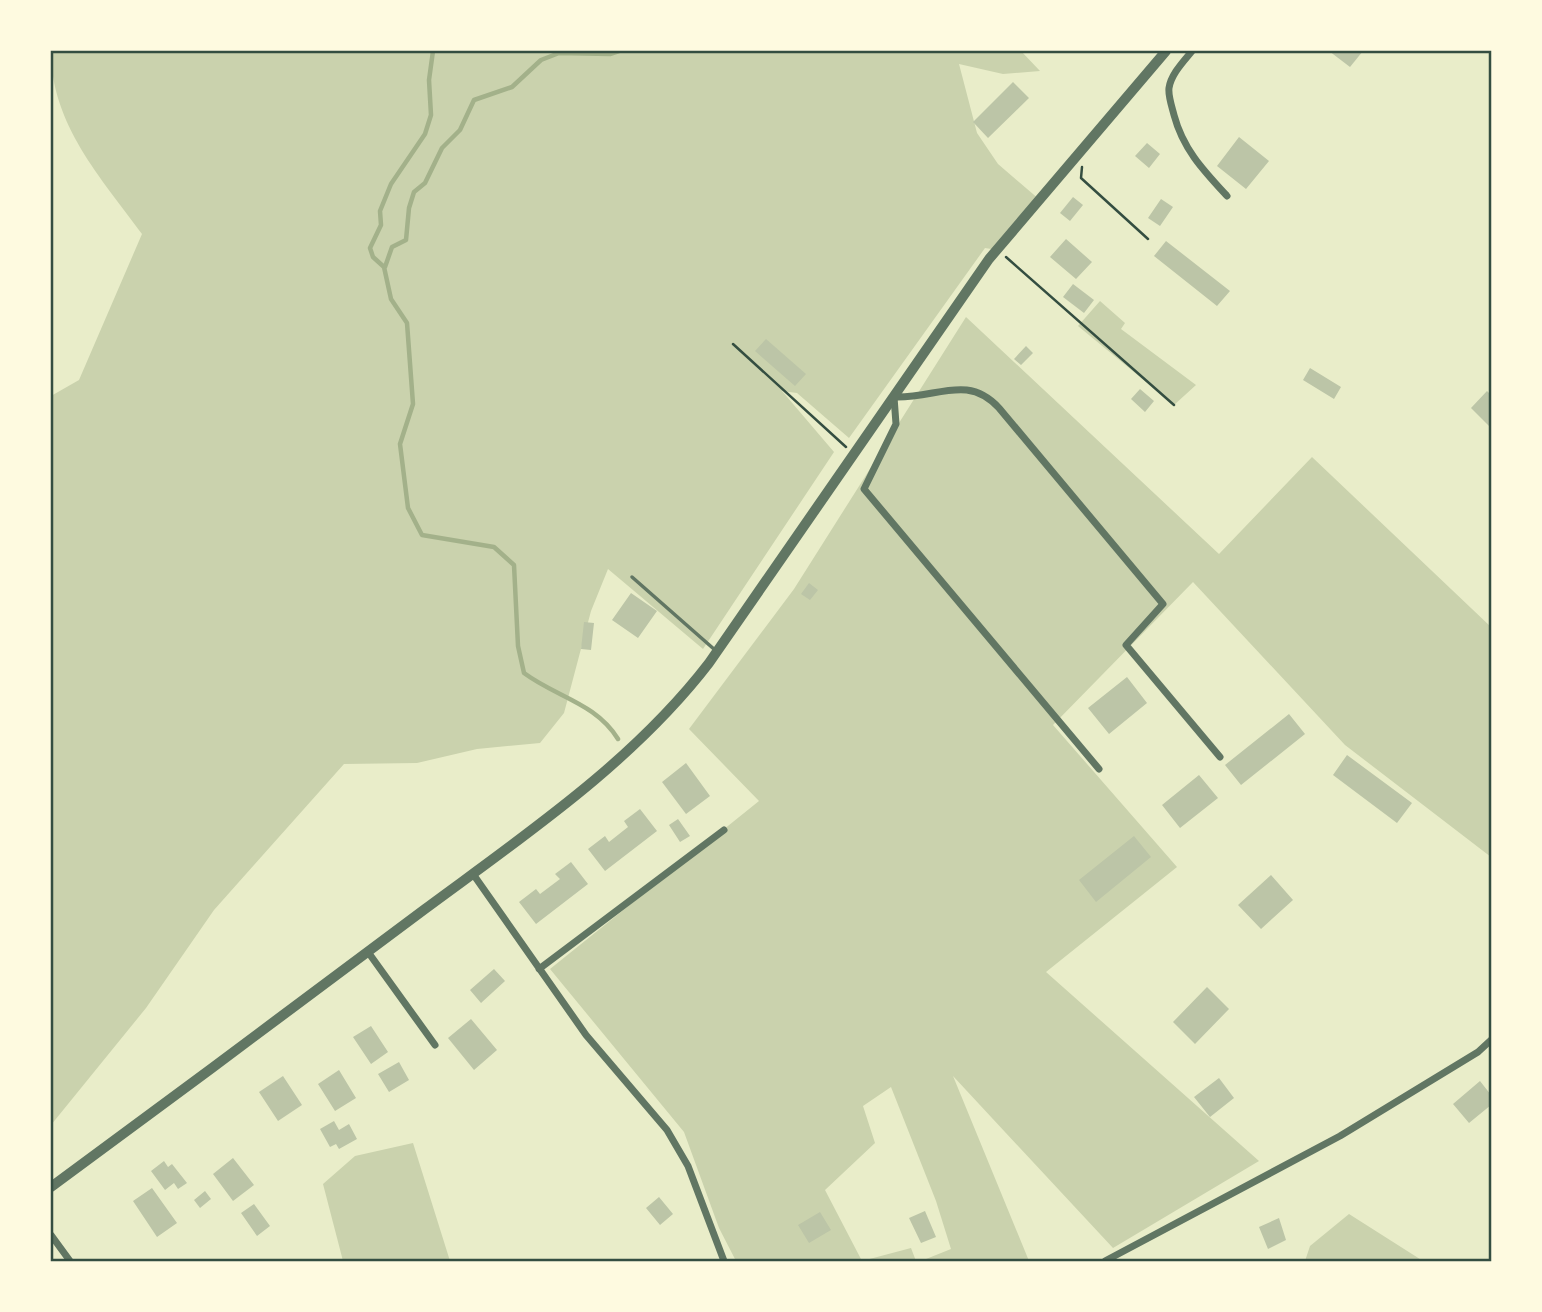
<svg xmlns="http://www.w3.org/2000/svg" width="1542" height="1312" font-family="Rubik,sans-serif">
<rect width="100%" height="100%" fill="#e9edc9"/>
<path fill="#cad2ad" d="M51 51H1021L1040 71 1003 74 959 64 977 133 998 164 1040 200 997 250 985 248 849 438 797 393 782 391 834 452 703 649 608 569 591 611 564 713 540 743 477 749 417 763 344 764 214 910 146 1008 51 1125V396L79 380 142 234C101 178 51 124 51 51Z
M1100 301 1125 323 1121 329 1196 385 1174 405 1078 326Z
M966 317 1219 554 1312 457 1491 627V857L1345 745 1193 582 1053 725 1177 867 1046 972 1259 1161 1113 1248 953 1076 1029 1261H921L951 1249 936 1201 891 1087 863 1106 875 1143 825 1190 862 1261 911 1248 916 1261H736L719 1228 684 1132 550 969 759 801 689 729 794 589Z
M413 1143 450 1261H343L323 1184 355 1156Z
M1349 1214 1423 1261H1305L1310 1246Z"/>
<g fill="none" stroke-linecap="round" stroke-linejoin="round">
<path stroke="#a3b18a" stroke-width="4.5" d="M433 51 429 80 431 115 425 134 391 184 380 211 381 225 370 248 373 257 384 267 391 299 407 323 413 404 400 444 408 508 422 535 494 547 514 565 518 646 524 673C556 697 596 703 618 739
M385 267 392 247 406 240 409 208 414 192 425 183 442 148 460 130 474 100 512 87 541 60 559 53 610 54 619 51"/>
</g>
<path fill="#bcc5a7" d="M1329 51H1363L1350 67Z
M1013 82 1029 98 988 138 973 122Z
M1239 137 1269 161 1246 189 1217 166Z
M1147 143 1160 154 1149 168 1135 156Z
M1073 197 1083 205 1070 221 1060 213Z
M1161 199 1173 207 1160 226 1148 218Z
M1066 239 1092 262 1076 279 1050 257Z
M1166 241 1230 291 1217 306 1154 256Z
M1073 284 1094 300 1084 313 1063 297Z
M766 339 806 374 795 386 755 351Z
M1026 346 1033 353 1021 365 1014 359Z
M1310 368 1341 387 1334 399 1303 380Z
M1140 389 1154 401 1145 412 1131 399Z
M1487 391 1491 395V428L1471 408Z
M809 583 818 590 810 600 801 594Z
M631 593 657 611 638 638 612 620Z
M584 622 594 623 591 650 581 649Z
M1127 677 1147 703 1109 734 1088 708Z
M1289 714 1305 734 1241 785 1225 765Z
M1347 755 1412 803 1397 823 1333 775Z
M686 763 710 796 686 814 662 782Z
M1199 775 1218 798 1180 828 1162 805Z
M640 809 657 831 605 871 588 849 605 836 609 842 628 827 624 821Z
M678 819 690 836 680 842 669 825Z
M1134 836 1151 857 1096 902 1079 880Z
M571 862 588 884 536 924 519 902 536 889 540 894 560 879 555 874Z
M1271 875 1293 900 1261 929 1238 905Z
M494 969 505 981 481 1003 470 990Z
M1207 987 1229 1009 1195 1044 1173 1022Z
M471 1019 497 1050 474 1070 448 1038Z
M371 1026 388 1052 371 1064 353 1037Z
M399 1062 409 1080 389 1092 378 1074Z
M339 1070 356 1098 335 1111 318 1084Z
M283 1076 302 1105 278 1121 259 1092Z
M1219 1078 1234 1098 1210 1117 1194 1097Z
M1480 1081 1491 1095V1105L1469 1123 1453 1104Z
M334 1121 339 1130 349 1124 357 1139 339 1149 336 1144 330 1147 320 1129Z
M233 1158 254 1185 233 1201 213 1174Z
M164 1161 168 1167 172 1164 187 1183 178 1189 174 1183 165 1190 151 1171Z
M152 1188 177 1223 157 1237 133 1201Z
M205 1191 211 1199 200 1208 194 1200Z
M659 1197 673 1214 660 1225 646 1208Z
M254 1204 270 1226 257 1236 241 1213Z
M925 1211 936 1237 921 1243 909 1218Z
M820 1212 831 1230 809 1243 798 1225Z
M1279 1218 1286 1240 1268 1249 1259 1227Z"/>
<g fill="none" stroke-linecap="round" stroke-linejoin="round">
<path stroke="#344e41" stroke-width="2.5" d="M1082 167 1081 178 1148 239
M1006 257 1174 405
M733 344 846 447"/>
<path stroke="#617663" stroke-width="3.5" d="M632 577 715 650"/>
<path stroke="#617663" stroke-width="7" d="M1192 51C1184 61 1171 74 1169 88 1168 96 1172 107 1174 115 1183 149 1203 170 1227 196
M1099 769 864 489 896 424 894 397C936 399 967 373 999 408L1163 604 1126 645 1220 757
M473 874 586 1035 667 1130 688 1166 724 1261
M368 952 435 1045
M539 969 724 830
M51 1235 70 1261
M1105 1261 1340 1136 1478 1052 1491 1040"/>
<path stroke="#617663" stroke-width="10" d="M51 1187C176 1095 301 1002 425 909 525 835 633 762 709 663L989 259 1166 51"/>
</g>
<rect width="1542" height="1312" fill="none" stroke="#fefae0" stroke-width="105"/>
<rect x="52" y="52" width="1438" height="1208" fill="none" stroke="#344e41" stroke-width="2.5"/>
</svg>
